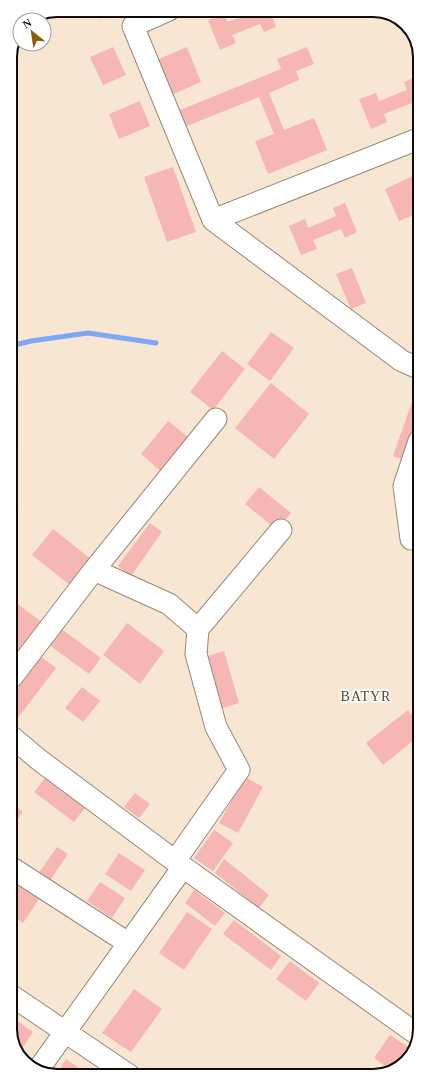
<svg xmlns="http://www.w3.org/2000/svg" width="430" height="1086" font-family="'Times New Roman',serif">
<rect width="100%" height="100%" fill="#f7e6d2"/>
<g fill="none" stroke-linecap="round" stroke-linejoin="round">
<path stroke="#80a7f7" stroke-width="5" d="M11 346 31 341 88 333 156 343"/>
</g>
<path fill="#f6b6b4" d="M96 10H121L100 19Z
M255 10H270L276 27 264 32 260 24 232 35 236 43 220 50 208 20 224 14 228 22 255 11Z
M113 47 126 75 103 85 90 57Z
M187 47 201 82 169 96 154 61Z
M307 47 314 64 296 71 299 80 269 93 284 130 314 118 327 150 268 174 255 141 274 134 259 97 182 128 175 112 281 69 277 59Z
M416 77 418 80V110L415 111 412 103 384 114 387 122 371 129 359 99 376 93 379 101 407 90 404 82Z
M140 101 150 126 119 139 109 114Z
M173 167 196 232 167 242 144 177Z
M413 176 418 187V213L399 221 385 189Z
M345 203 357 232 345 238 341 229 313 240 317 249 301 255 289 226 305 219 308 228 336 216 333 208Z
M352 268 366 303 351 309 336 274Z
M271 332 294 348 270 381 247 364Z
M222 351 245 369 213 410 190 392Z
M271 383 309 414 274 459 235 428Z
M412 402 418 404 419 428 406 461 393 456Z
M168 421 193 441 165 475 141 454Z
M259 487 291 513 277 530 245 504Z
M150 523 162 532 131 576 118 566Z
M53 529 92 560 71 586 32 555Z
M11 599 43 623 12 661Z
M127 623 164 651 140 684 103 655Z
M61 629 101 658 89 674 49 645Z
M224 651 239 703 220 709 205 657Z
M41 657 56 668 17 719 12 715V695Z
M82 687 100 701 83 722 65 708Z
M408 710 419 724V736L383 765 366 743Z
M245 777 263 787 238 833 219 823Z
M45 778 85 808 74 822 34 792Z
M135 793 150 804 139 818 124 807Z
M12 803 23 812 12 827Z
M214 830 233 843 213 871 194 858Z
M57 847 68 854 49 882 38 874Z
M119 853 145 870 131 891 105 874Z
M224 859 269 895 259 908 215 873Z
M100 882 125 898 112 918 87 901Z
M14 883 39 899 23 923 12 915V886Z
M194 890 225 913 215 926 185 903Z
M187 912 212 929 184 970 159 953Z
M234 920 281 956 271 970 223 934Z
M290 961 319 983 306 1001 276 979Z
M134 989 162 1009 131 1052 102 1033Z
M12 1017 33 1032 19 1053 12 1044Z
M390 1035 413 1050 411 1058 392 1071 374 1058Z
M66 1059 90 1076H55Z"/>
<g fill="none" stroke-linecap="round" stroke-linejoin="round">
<g stroke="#988976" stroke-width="23">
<path id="minor" d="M169 10 133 26 213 220 402 361 418 368
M213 220 418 139
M411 539 404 486 419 441
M94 570 169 604 198 629
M12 677 94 570 216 419
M12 737 38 759 183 867 418 1035
M175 861 239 770 216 727 196 654 198 629 281 530
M12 868 128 943
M12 996 129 1075
M38 1070 183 867"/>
</g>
<use href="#minor" stroke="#fff" stroke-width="21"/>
</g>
<g text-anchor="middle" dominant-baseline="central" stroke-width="3.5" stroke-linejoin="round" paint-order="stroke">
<g font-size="14" letter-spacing="1" fill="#554736" stroke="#fff">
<text x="366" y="696">BATYR</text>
</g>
</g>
<path d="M0 0H430V1086H0ZM57 17H373A40 40 0 0 1 413 57V1029A40 40 0 0 1 373 1069H57A40 40 0 0 1 17 1029V57A40 40 0 0 1 57 17Z" fill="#fff" fill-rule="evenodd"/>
<path fill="none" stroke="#100b05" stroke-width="2" d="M57 17H373A40 40 0 0 1 413 57V1029A40 40 0 0 1 373 1069H57A40 40 0 0 1 17 1029V57A40 40 0 0 1 57 17Z"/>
<g transform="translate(32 32) rotate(330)"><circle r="19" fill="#ffffff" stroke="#9f9d9b"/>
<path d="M0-3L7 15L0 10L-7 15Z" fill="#8e5c09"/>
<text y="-6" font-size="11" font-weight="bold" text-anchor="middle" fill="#100b05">N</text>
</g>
</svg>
